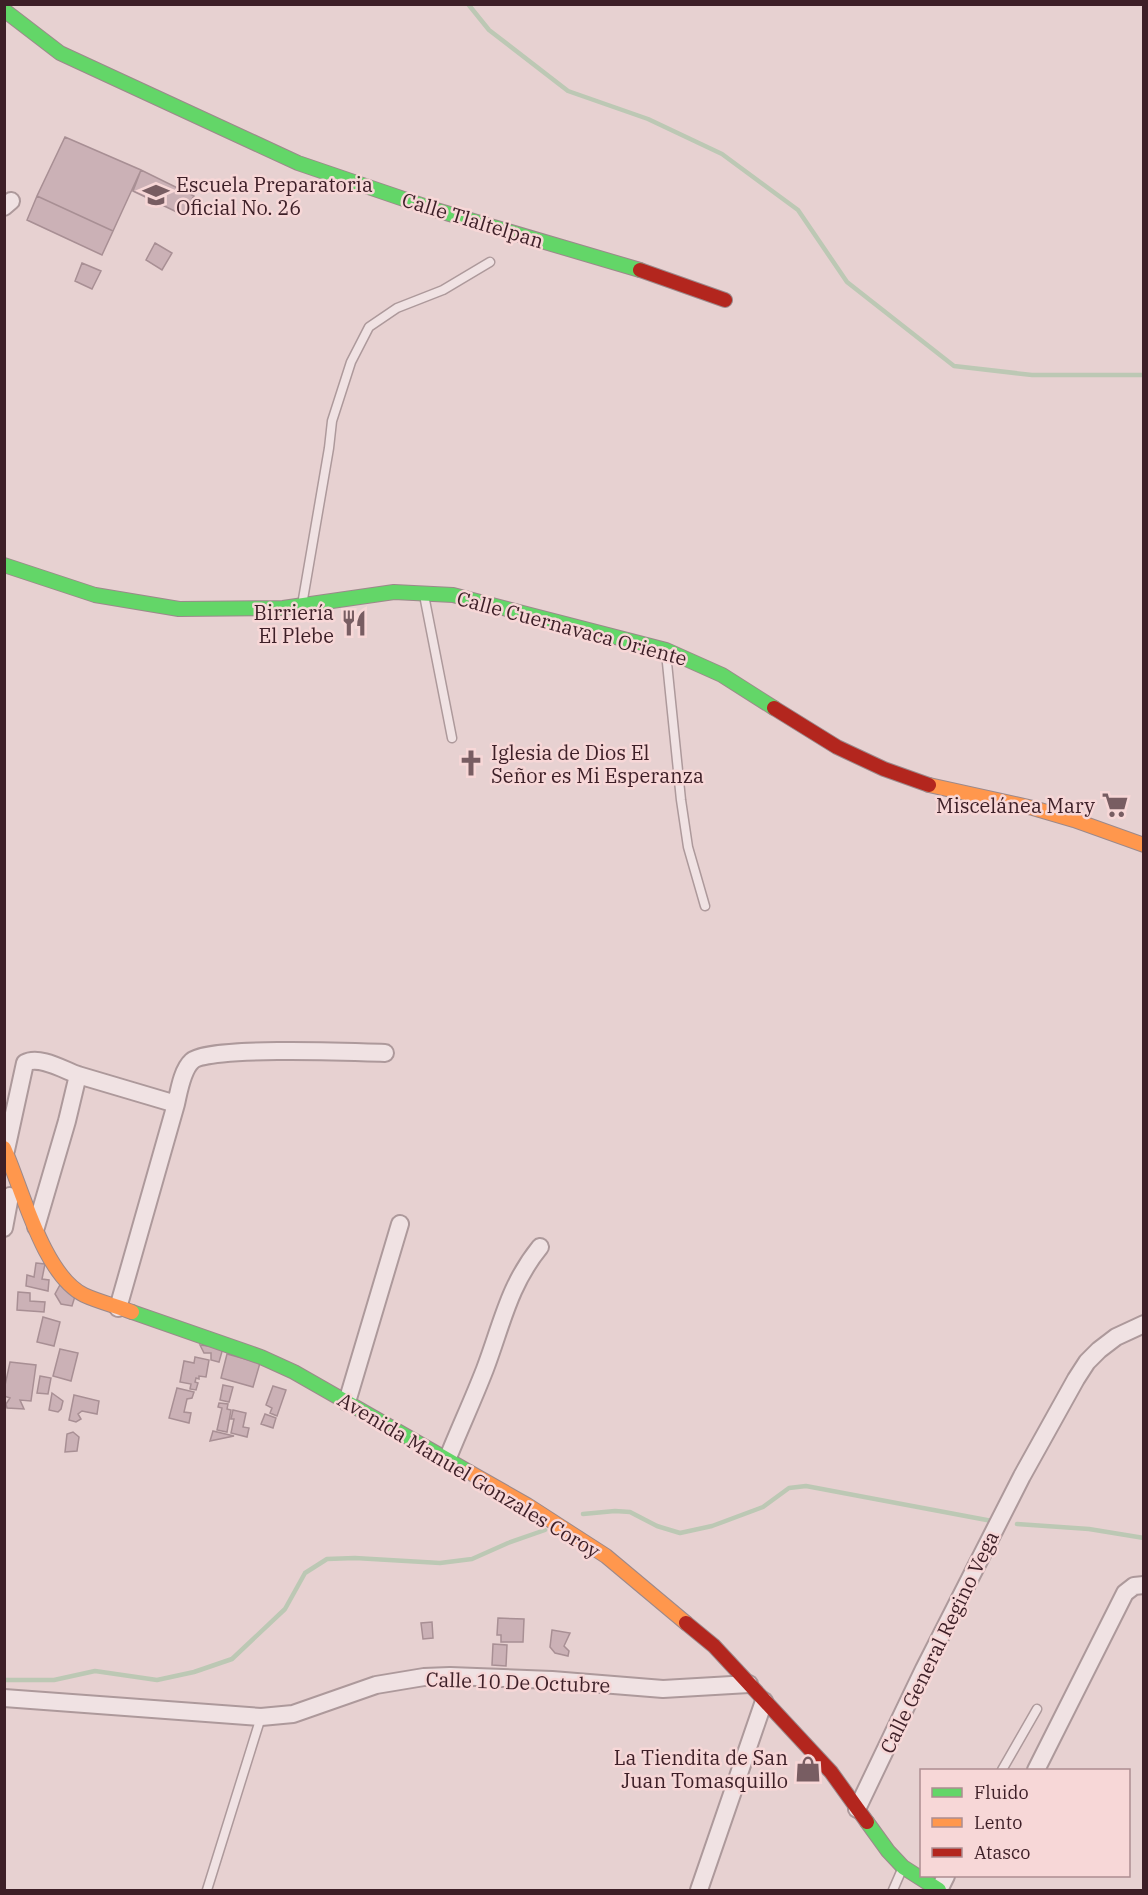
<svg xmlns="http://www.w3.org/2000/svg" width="1148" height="1895" font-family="'IBM Plex Serif',serif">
<rect width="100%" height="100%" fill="#e7d1d1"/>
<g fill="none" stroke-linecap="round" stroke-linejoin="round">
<path stroke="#bcc8b4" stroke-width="4.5" d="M468 4 489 30 568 91 648 119 722 154 798 210 847 282 954 366 1032 375H1144
M583 1514 615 1511 630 1512 657 1526 680 1533 712 1526 763 1507 789 1488 806 1486 992 1521
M1017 1524 1089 1529 1144 1538
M4 1680H54L95 1671 157 1680 194 1672 232 1659 285 1609 305 1573 327 1559 355 1558 440 1563 472 1559 508 1543 545 1530"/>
</g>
<path fill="#cbb1b6" stroke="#a88f94" stroke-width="1.5" d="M65 137 141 170 113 231 37 196Z
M141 170 194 196 183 215 133 191Z
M37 196 113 231 102 255 27 220Z
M155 243 172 253 162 270 146 260Z
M82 263 101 271 92 289 75 281Z
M36 1263 45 1264 42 1279 49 1280 48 1291 26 1286 27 1275 34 1277Z
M61 1283 76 1293 72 1306 61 1304 55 1294Z
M18 1292 30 1293V1301L45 1302 44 1312 17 1310Z
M43 1317 60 1322 54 1346 37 1342Z
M200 1345 223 1348 219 1362 211 1360V1353H204Z
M60 1349 78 1353 71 1381 53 1376Z
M227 1354 260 1363 253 1387 221 1378Z
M195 1357 209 1360 206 1377 199 1376V1379L196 1378 195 1382 198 1383 196 1390 190 1389 191 1384 180 1382 184 1361 194 1363Z
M10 1362 36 1365 31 1401 20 1400 24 1409 7 1408 6 1404 10 1398 4 1396V1390Z
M40 1376 51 1378 48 1394 37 1393Z
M223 1385 233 1387 229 1402 220 1400Z
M273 1386 286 1390 277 1416 270 1413 272 1408 266 1405Z
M177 1388 194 1392 192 1398 187 1399 184 1412 191 1413 189 1423 169 1418Z
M52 1393 63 1401 61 1409 58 1412 49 1410Z
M74 1395 99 1401 97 1414 82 1411 78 1414 81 1419 76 1422 69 1420Z
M219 1403 228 1404 227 1409 231 1410 227 1432 217 1430 222 1408 218 1407Z
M233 1410 246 1413 243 1427 249 1428 247 1437 231 1433 234 1419H231Z
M265 1414 276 1418 273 1428 261 1424Z
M213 1431 234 1436 210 1441Z
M73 1432 79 1437 77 1451 65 1452 67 1434Z
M498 1618 524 1619 523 1642H501V1635H497Z
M432 1622 433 1638 423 1639 421 1623Z
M552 1630 570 1633 564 1646 569 1651 568 1656 555 1653 550 1647Z
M493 1644 507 1645 506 1666 492 1665Z"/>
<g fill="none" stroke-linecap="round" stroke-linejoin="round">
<g stroke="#ad999b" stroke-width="11">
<path id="lane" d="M424 595 452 738
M302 605 329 448 332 421 351 362 369 327 397 308 443 290 490 262
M666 653 681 800 688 847 705 906
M1002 1770 1037 1709
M207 1890 261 1717
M893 1890 903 1867"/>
</g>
<g stroke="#ad999b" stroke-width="20">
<path id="street" d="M4 207 11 201
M78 1075 176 1104
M6 1150 25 1063C39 1055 64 1070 78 1075L67 1121 36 1227
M4 1228 10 1196
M118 1308 176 1104C179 1091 182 1070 192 1061 207 1046 356 1052 385 1053
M347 1402 400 1224
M447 1460C459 1430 473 1400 485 1369 502 1324 509 1285 540 1247
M4 1698 261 1717 293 1714 376 1685 424 1677 450 1676 552 1680 663 1689 749 1684
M1036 1770 1125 1593 1134 1586 1144 1585
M857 1809 924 1669 1022 1476 1076 1379 1087 1362 1099 1350 1116 1337 1144 1324
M699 1890 764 1701
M939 1890 946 1876"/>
</g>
<g stroke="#9c898b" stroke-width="16">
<path id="fast" d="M4 10 60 53 298 163 436 210 640 270
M4 565 95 595 179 609 283 608 394 592 453 595 666 650 722 675 774 708
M132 1312 261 1357 294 1372 469 1472
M867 1822 888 1851 903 1867 939 1890"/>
</g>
<g stroke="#9c898b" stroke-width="16">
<path id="slow" d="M929 785 1033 808 1074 820 1144 845
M4 1148C22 1188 43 1275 84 1295 99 1302 117 1306 132 1312
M469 1472 527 1505 606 1556 686 1623"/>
</g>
<g stroke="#9c898b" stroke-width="16">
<path id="jam" d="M640 270 725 300
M774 708 837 747 884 769 929 785
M686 1623 714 1646 831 1772 867 1822"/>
</g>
<use href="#lane" stroke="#f0e2e3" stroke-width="8"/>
<use href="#street" stroke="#f0e2e3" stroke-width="16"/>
<use href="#fast" stroke="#63d668" stroke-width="14"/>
<use href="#slow" stroke="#ff974d" stroke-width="14"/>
<use href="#jam" stroke="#b3261e" stroke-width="14"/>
</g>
<defs>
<g id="school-bare" transform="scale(2.07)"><path d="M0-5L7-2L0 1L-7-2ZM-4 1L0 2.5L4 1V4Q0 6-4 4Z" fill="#785d62" stroke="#f7d7d7" stroke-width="2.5" paint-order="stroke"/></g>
<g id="restaurant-bare" transform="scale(2.07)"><path d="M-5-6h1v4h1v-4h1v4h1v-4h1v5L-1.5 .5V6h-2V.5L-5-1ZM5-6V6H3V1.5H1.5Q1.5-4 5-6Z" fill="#785d62" stroke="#f7d7d7" stroke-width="2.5" paint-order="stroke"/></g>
<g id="church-bare" transform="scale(2.07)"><path d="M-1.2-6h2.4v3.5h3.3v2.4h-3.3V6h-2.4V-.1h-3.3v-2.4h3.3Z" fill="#785d62" stroke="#f7d7d7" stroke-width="2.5" paint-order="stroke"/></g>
<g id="supermarket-bare" transform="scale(2.07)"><path d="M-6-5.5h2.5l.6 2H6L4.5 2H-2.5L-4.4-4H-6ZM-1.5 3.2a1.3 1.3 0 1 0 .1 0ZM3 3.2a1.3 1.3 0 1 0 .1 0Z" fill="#785d62" stroke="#f7d7d7" stroke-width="2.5" paint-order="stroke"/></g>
<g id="shop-bare" transform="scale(2.07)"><path d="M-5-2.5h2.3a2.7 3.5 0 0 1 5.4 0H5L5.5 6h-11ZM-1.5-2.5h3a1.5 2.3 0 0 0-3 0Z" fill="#785d62" stroke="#f7d7d7" stroke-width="2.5" paint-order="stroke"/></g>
</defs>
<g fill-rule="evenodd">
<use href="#school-bare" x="156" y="195"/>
<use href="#restaurant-bare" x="354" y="623"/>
<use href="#church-bare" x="471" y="763"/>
<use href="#supermarket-bare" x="1115" y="805"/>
<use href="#shop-bare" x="808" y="1769"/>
</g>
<g text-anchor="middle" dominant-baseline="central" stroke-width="5" stroke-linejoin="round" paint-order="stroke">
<g font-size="20" fill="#3d1f27" stroke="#f7d7d7" text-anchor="end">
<text x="176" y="184" text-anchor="start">Escuela Preparatoria<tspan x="176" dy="23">Oficial No. 26</tspan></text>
<text x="334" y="612">Birriería<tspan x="334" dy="23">El Plebe</tspan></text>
<text x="491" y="752" text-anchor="start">Iglesia de Dios El<tspan x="491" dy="23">Señor es Mi Esperanza</tspan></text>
<text x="1095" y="805">Miscelánea Mary</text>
<text x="788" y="1757">La Tiendita de San<tspan x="788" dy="23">Juan Tomasquillo</tspan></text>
</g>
<g font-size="20" fill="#3d1f27" stroke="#f7d7d7">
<text transform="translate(473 220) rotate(17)">Calle Tlaltelpan</text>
<text transform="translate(572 628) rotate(15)">Calle Cuernavaca Oriente</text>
<text transform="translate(469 1475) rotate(31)">Avenida Manuel Gonzales Coroy</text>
<text transform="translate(939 1642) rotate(-64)">Calle General Regino Vega</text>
<text transform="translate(518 1682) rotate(2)">Calle 10 De Octubre</text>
</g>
</g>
<rect width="1148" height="1895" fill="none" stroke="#3d1f27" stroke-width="12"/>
<rect x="920" y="1769" width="210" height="108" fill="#f7d7d7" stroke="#ad8d91" stroke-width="1.5"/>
<rect x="932" y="1788" width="30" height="9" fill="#63d668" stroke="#ad8d91" stroke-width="1.5"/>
<text x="974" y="1799" font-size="18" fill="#3d1f27">Fluido</text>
<rect x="932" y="1818" width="30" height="9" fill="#ff974d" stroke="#ad8d91" stroke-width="1.5"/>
<text x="974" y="1829" font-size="18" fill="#3d1f27">Lento</text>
<rect x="932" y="1848" width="30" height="9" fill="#b3261e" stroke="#ad8d91" stroke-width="1.5"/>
<text x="974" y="1859" font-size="18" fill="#3d1f27">Atasco</text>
</svg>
